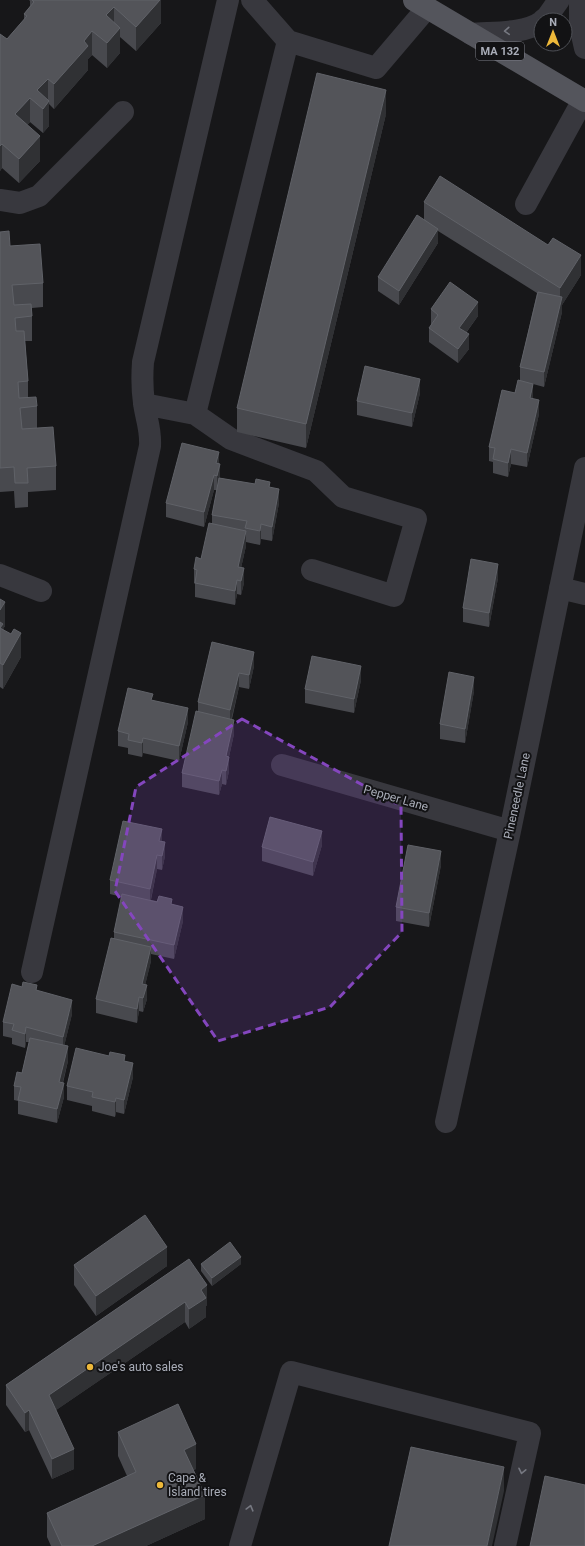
<svg xmlns="http://www.w3.org/2000/svg" width="585" height="1546" font-family="Roboto,sans-serif">
<rect width="100%" height="100%" fill="#171719"/>
<g fill="none" stroke-linecap="round" stroke-linejoin="round">
<path stroke="#38383e" stroke-width="22" d="M252 0 288 41
M580 0V26L585 48
M543 20 547 17 559 0
M471 34C491 32 525 34 541 22
M0 200 20 203 39 196 123 112
M526 204 583 100
M144 404 195 414 288 41 376 68 427 8
M195 414 231 439 316 471 343 497 416 519 394 596 312 570
M0 575 41 591
M560 588 585 594
M282 765 510 831
M32 972 150 446C151 428 146 419 144 403 142 389 142 376 143 362L228 0
M446 1122 510 831 585 468
M240 1546 291 1372 530 1433 505 1546"/>
<path stroke="#54555c" stroke-width="22" d="M414 0 585 101"/>
</g>
<path fill="#48494e" d="M29 0H161V23L136 51 120 37V53L107 68 92 55 88 59V70L54 109 49 104V126L43 133 30 122 27 125 40 161 19 183 2 168 0 171V34L7 39 24 20V14L30 6V1Z
M386 114 306 448 237 432V408Z
M424 202 581 275 562 305V312L544 387 533 384V399L539 414 527 467 511 464 508 477 493 473V462L489 461V447L520 381V367L537 293 438 231V243L399 305 378 291V277L424 220Z
M0 232 10 246 43 283V307L32 308V341H25L28 381V397L37 406V428L56 466V490L28 492V507L15 508 14 491 0 492Z
M431 309 478 316 466 333 469 349 458 363 429 342V328L432 324H431Z
M420 393 412 427 357 415V401Z
M219 464 220 478 270 488 279 503 272 541 261 539 260 545 246 542V546L241 568 244 583 241 595 237 594 235 605 195 597V584L194 583V569L201 559 212 524V515L217 490H214L204 527 166 517V503Z
M498 578 489 627 463 622V608Z
M0 599 5 626 3 629 21 657 3 689 0 687Z
M212 642 254 666 249 689 239 687 232 719 234 734 229 757V771L226 785 222 784 219 795 182 787V773L198 712V702Z
M361 680 354 713 305 703V689Z
M474 691 465 743 440 739V724Z
M153 700 188 722 179 761 143 753 142 757 128 754V748L118 746V731Z
M162 841 165 856 162 870 157 869 151 900 172 904 183 921 174 959 151 954V961L145 985 147 999 143 1012 139 1011 137 1023 96 1013V999L114 938V932L122 897 110 894V880Z
M322 845 313 876 262 861V847Z
M441 865 429 927 396 921V907Z
M37 991 72 1014 64 1046 68 1061 63 1083 64 1097 57 1123 18 1114V1101L14 1100V1086L22 1073 29 1042H26L25 1048 12 1044V1038L3 1036V1022Z
M125 1061 133 1077 124 1114 116 1112 115 1117 92 1111V1106L67 1100V1086Z
M189 1259 207 1305 206 1306V1317L189 1329 185 1322 56 1410 74 1469 52 1479 29 1430 25 1432 6 1405V1385Z
M201 1264H241L212 1286 201 1271Z
M74 1265 167 1266 96 1316 74 1285Z
M118 1432 196 1469 193 1470 205 1519 146 1546H51L47 1537V1513L127 1476 118 1456Z"/>
<path fill="#303134" d="M160 0H161V23L136 51V27Z
M114 7V31L106 15Z
M120 28V53L107 68V43Z
M92 31V55L88 59V70L54 109V84L84 41Z
M48 79V103L37 90Z
M386 90V114L306 448V424Z
M30 98V122L15 138V114Z
M49 101V126L43 133V109Z
M40 136V161L19 183V159Z
M2 144V168L0 171V146Z
M438 229V243L399 305V291Z
M581 255V275L562 305V312L544 387V372L560 305V288Z
M478 302V316L459 342V328Z
M469 334V349L458 363V349Z
M420 379V393L412 427V413Z
M533 384V398L530 412V398Z
M539 400V414L527 467V453Z
M511 449V464L508 477V463Z
M219 452V466L216 477V463Z
M220 464V478L217 490V476Z
M214 475V490L204 527V512Z
M279 489V503L272 541V527Z
M261 524V539L260 545V531Z
M246 531V546L238 581V567Z
M498 564V578L489 627V613Z
M244 568V583L241 595V581Z
M237 580V594L235 605V591Z
M5 602V626L3 629 0 652V610Z
M21 633V657L3 689V665Z
M254 652V666L249 689V675Z
M361 666V680L354 713V699Z
M239 673V687L230 724V710Z
M474 677V691L465 743V729Z
M188 708V722L179 761V746Z
M234 720V734L226 770V756Z
M143 738V753L142 757V743Z
M229 757V771L226 785V771Z
M222 770V784L219 795V781Z
M162 829V843L159 841Z
M322 831V845L313 876V862Z
M165 842V856L162 870V856Z
M441 851V865L429 927V913Z
M157 855V869L150 903V889Z
M183 907V921L174 959V945Z
M151 947V961L142 998V984Z
M147 985V999L143 1012V998Z
M139 997V1011L137 1023V1009Z
M72 1000V1014L63 1051V1037Z
M26 1027V1042L25 1048V1034Z
M68 1046V1061L59 1096V1082Z
M133 1063V1077L124 1114V1100Z
M64 1083V1097L57 1123V1109Z
M116 1098V1112L115 1117V1102Z
M167 1247V1266L96 1316V1296Z
M241 1257V1264L212 1286V1278Z
M207 1285V1305L206 1306V1317L189 1329V1309L201 1290Z
M185 1302V1322L49 1415V1395Z
M29 1410V1430L25 1432V1413Z
M196 1444V1469L184 1474V1450Z
M74 1449V1469L52 1479V1459Z
M504 1467V1491L492 1546H487Z
M205 1495V1519L146 1546H92Z"/>
<path fill="#535459" stroke="#606268" d="M32 0H160L136 27 114 7 106 15 120 28 107 43 92 31 84 41 88 46 54 84 48 79 37 90 49 101 43 109 30 98 15 114 40 136 19 159 2 144 0 146V34L7 39 27 16 24 14 34 2Z
M317 73 386 90 306 424 237 408Z
M440 176 548 245 553 238 581 255 560 288 424 202Z
M417 215 438 229 399 291 378 277Z
M9 231 10 246 40 244 43 283 12 285 14 305 31 304 32 316 15 318 16 331H24L28 381 18 382 19 398 36 397 37 406 20 408 22 429 53 427 56 466 27 468 28 483H15L14 467 0 468V232Z
M450 282 478 302 459 328 469 334 458 349 429 328 438 315 431 309Z
M538 292 562 297 544 372 520 367Z
M365 366 420 379 412 413 357 401Z
M518 380 533 384 530 398 539 400 527 453 511 449 508 463 493 459 495 448 489 447 502 390 515 393Z
M182 443 219 452 216 463 220 464 217 476 214 475 204 512 166 503Z
M219 478 255 484 256 479 270 482 269 487 279 489 272 527 261 524 260 531 245 528 247 521 212 515Z
M209 523 246 531 238 567 244 568 241 581 237 580 235 591 195 583 197 570 194 569 196 557 201 559Z
M471 559 498 564 489 613 463 608Z
M0 599 5 602 0 610Z
M0 622 3 624 0 628 11 634 14 629 21 633 3 665 0 663Z
M212 642 254 652 249 675 239 673 230 710 198 702Z
M312 656 361 666 354 699 305 689Z
M449 672 474 677 465 729 440 724Z
M128 688 153 694 151 700 188 708 179 746 143 738 142 743 128 740 129 734 118 731Z
M196 711 234 720 226 756 229 757 226 771 222 770 219 781 182 773Z
M270 817 322 831 313 862 262 847Z
M123 821 162 829 159 841 165 842 162 856 157 855 150 889 110 880Z
M408 845 441 851 429 913 396 907Z
M122 894 157 902 159 896 172 899 171 904 183 907 174 945 114 932Z
M111 938 151 947 142 984 147 985 143 998 139 997 137 1009 96 999Z
M23 982 37 985 36 990 72 1000 63 1037 26 1027 25 1034 12 1030 14 1024 3 1022 12 984 22 987Z
M30 1038 68 1046 59 1082 64 1083 57 1109 18 1100 21 1087 14 1086 17 1072 22 1073Z
M76 1048 109 1056 110 1052 125 1055 124 1061 133 1063 124 1100 116 1098 115 1102 92 1097 93 1092 67 1086Z
M145 1215 167 1247 96 1296 74 1265Z
M230 1242 241 1257 212 1278 201 1264Z
M189 1259 207 1285 201 1290 206 1298 189 1309 185 1302 49 1395 74 1449 52 1459 29 1410 25 1413 6 1385Z
M178 1404 196 1444 184 1450 205 1495 92 1546H62L47 1513 136 1472 118 1432Z
M411 1447 504 1467 487 1546H389Z
M545 1476 585 1485V1546H530Z"/>
<defs><path id="oneway-chevron" d="M-2-3.5L2.5 0L-2 3.5" fill="none" stroke-width="1.6" stroke-linecap="round" stroke-linejoin="round"/></defs>
<g stroke="#767881">
<use href="#oneway-chevron" transform="translate(507 31) rotate(176)"/>
<use href="#oneway-chevron" transform="translate(522 1471) rotate(102)"/>
<use href="#oneway-chevron" transform="translate(250 1508) rotate(-75)"/>
</g>
<path fill="#8446be" fill-opacity="0.2" stroke="#8446be" stroke-width="3" stroke-dasharray="8 5" stroke-linejoin="round" d="M242 719 401 806 402 932 330 1007 218 1041 115 891 136 787Z"/>
<g fill="#edb83a" stroke="#121214" stroke-width="1.5">
<circle cx="90" cy="1367" r="4"/>
<circle cx="160" cy="1485" r="4"/>
</g>
<g text-anchor="middle" dominant-baseline="central" stroke-width="4" stroke-linejoin="round" paint-order="stroke">
<rect fill="#121214" stroke="#7c7e87" stroke-width="1" x="476" y="42" width="48" height="18" rx="3"/>
<g font-size="11" font-weight="bold" fill="#a9adb8">
<text x="500" y="51">MA 132</text>
</g>
<g font-size="12" fill="#a9adb8" stroke="#121214">
<text transform="translate(517 796) rotate(-78)">Pineneedle Lane</text>
<text transform="translate(396 798) rotate(16)">Pepper Lane</text>
</g>
<g font-size="12" fill="#a9adb8" stroke="#121214" text-anchor="start">
<text x="98" y="1367">Joe's auto sales</text>
<text x="168" y="1478">Cape &amp;<tspan x="168" dy="14">Island tires</tspan></text>
</g>
</g>
<g transform="translate(553 32)"><circle r="19" fill="#121214" stroke="#4e5056"/>
<path d="M0-3L7 15L0 10L-7 15Z" fill="#edb83a"/>
<text y="-6" font-size="11" font-weight="bold" text-anchor="middle" fill="#a9adb8">N</text>
</g>
</svg>
